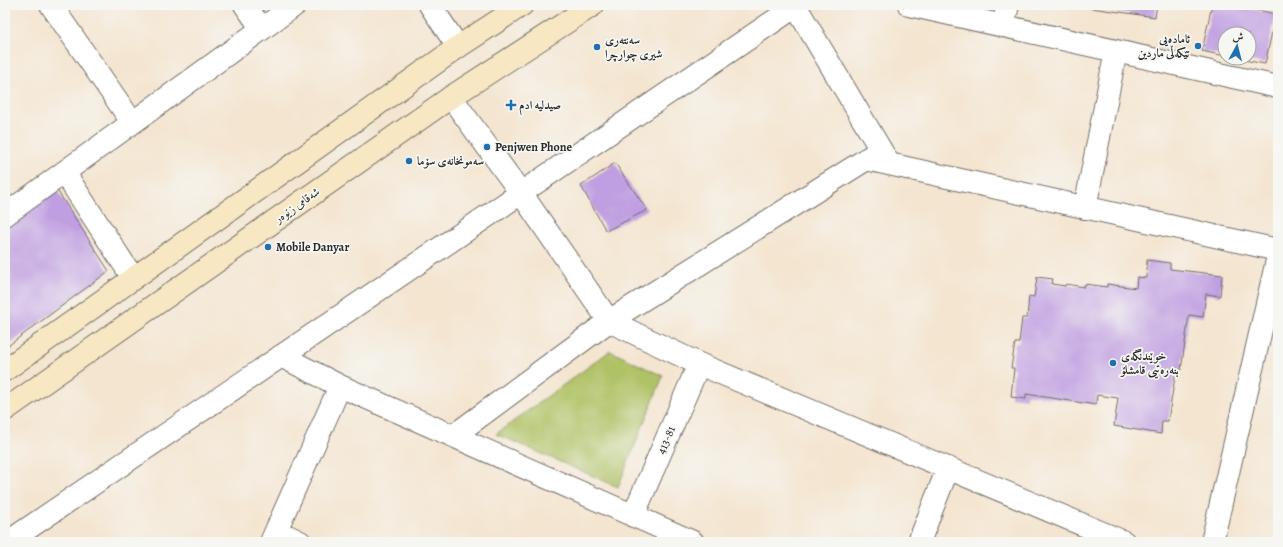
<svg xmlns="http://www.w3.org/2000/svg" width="1283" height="547" font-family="Alegreya,Amiri,serif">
<rect width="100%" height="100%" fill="#f6f6f2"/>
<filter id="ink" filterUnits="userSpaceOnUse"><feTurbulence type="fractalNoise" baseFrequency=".025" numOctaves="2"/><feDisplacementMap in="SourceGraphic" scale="8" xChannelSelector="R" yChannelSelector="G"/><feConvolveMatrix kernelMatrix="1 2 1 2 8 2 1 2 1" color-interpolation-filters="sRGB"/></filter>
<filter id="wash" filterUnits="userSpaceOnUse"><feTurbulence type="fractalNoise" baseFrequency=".012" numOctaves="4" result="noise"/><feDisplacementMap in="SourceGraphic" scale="16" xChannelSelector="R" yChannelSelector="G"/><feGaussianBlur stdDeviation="0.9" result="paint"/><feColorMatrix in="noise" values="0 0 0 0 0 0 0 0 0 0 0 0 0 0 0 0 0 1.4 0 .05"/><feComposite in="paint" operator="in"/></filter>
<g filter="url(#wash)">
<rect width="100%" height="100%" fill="#f4e5d0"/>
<path fill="#b0c266" stroke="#6e7648" d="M610 351 663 376 618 487 496 434Z"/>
<g id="blocks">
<path fill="#bf9ee1" d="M1085 5H1157L1155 17 1084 7Z
M1212 5H1232L1276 14 1265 64 1239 59 1249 58V34H1225V56L1202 51Z
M615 163 647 210 606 231 581 186Z
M55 187 109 271 5 348V223Z
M1147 260 1170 263V269L1222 275 1220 296 1206 294 1203 317 1189 315 1181 370H1176L1168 421H1162L1161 434 1114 426 1118 398 1097 395 1096 405 1026 394V399L1011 397 1014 368H1011L1015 343H1019L1022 318H1027L1029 296 1034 297 1037 277 1053 279 1052 284 1065 286 1066 284 1084 287 1085 284 1107 287V284L1136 288 1137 277 1146 278Z"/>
</g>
</g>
<g filter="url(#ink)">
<use href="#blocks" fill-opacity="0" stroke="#716c65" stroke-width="1"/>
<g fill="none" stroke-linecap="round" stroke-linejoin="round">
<g stroke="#716c65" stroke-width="24">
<path id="minor" d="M51 5 132 122
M245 5 262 29
M430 5 458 47
M795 5 888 162
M909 5 1278 87
M1003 26 1008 5
M451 97 521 193 609 321 699 364 1124 542
M866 159 1278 250
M64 172 133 278
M1085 208 1116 51
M5 215 295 5
M281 356 340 386 693 542
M453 436 609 321 881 150
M633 516 699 364
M277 531 300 542
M8 542 796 6
M271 542 340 386
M919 542 948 468
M1212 542 1278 256"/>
</g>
<g stroke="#716c65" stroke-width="24">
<path id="secondary" d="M5 370 458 47 522 5
M5 410 451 97 593 5"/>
</g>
<use href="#minor" stroke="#fff" stroke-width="22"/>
<use href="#secondary" stroke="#f7e8c3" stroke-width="22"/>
</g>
</g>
<g fill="#1f6fb2" stroke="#f6f6f2" stroke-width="1.5">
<circle cx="1198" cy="46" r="4"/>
<circle cx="597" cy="47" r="4"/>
<path d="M509 99h4v4h4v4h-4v4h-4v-4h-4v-4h4z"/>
<circle cx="487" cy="147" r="4"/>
<circle cx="409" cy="161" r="4"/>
<circle cx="268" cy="247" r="4"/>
<circle cx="1113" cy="363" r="4"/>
</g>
<g text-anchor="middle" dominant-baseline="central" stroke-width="3.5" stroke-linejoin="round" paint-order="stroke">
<g font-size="12" font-weight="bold" fill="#2b2b2b" stroke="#f6f6f2" text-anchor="start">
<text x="1190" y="39" text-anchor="end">ئامادەیی<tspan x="1190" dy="14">تێکەڵی ماردین</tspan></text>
<text x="605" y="40">سەنتەری<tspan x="605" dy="14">شیری چوارچرا</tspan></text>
<text x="519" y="105">صیدلیە ادم</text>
<text x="495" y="147">Penjwen Phone</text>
<text x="417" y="161">سەمونخانەی سۆما</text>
<text x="276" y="247">Mobile Danyar</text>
<text x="1121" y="356">خوێندنگەی<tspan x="1121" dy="14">بنەرەتیی قامشلۆ</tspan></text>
</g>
<g font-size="12" fill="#2b2b2b" stroke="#f6f6f2">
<text transform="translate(297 205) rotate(-35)">شەقامی زێوەر</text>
<text transform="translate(666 440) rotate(-67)">413-81</text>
</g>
</g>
<rect width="1283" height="547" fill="none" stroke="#f6f6f2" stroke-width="20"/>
<g transform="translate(1237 46) rotate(7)"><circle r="19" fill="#f6f6f2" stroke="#a5a5a2"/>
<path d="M0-3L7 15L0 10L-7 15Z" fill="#1f6fb2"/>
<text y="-6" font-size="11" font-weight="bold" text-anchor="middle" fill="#2b2b2b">ش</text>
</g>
</svg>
